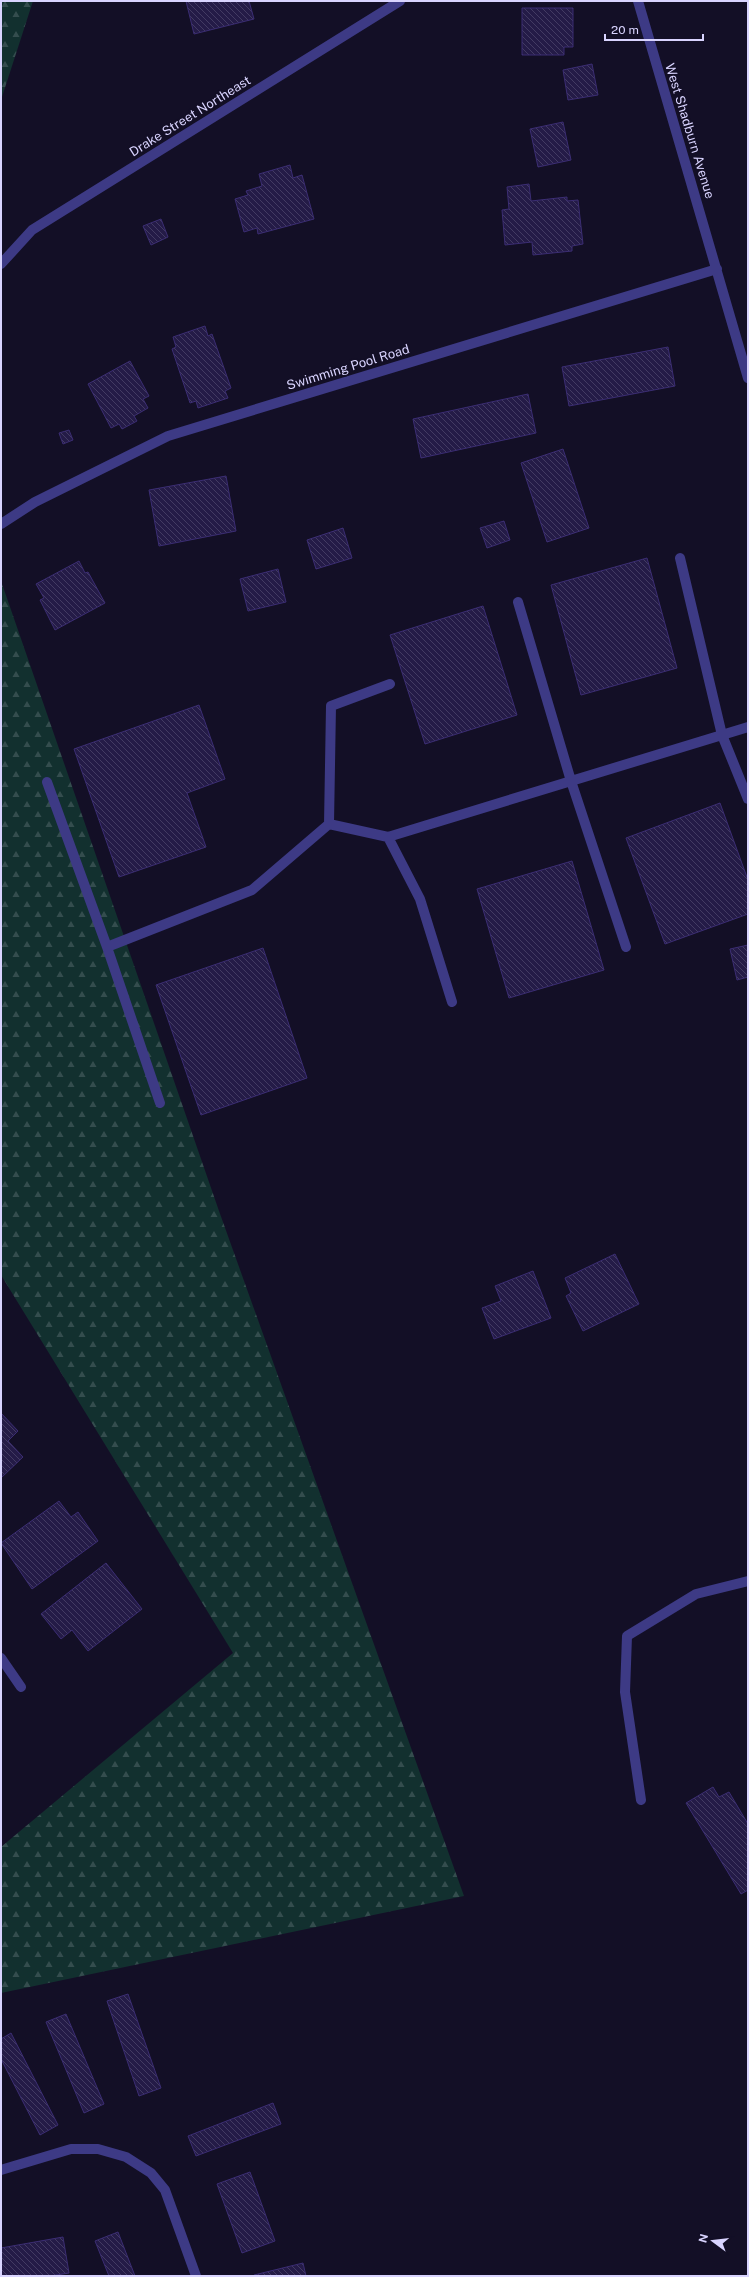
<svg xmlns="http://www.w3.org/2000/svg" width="749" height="2277" font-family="'Public Sans',sans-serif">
<defs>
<pattern id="forest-firs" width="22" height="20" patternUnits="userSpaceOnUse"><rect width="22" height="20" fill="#12302f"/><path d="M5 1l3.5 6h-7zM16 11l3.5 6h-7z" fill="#344d4e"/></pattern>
<pattern id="building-back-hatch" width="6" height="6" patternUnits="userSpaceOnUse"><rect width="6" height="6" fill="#241b47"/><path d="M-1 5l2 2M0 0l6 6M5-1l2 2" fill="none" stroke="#433b63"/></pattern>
</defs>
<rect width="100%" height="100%" fill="#130f26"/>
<path fill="url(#forest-firs)" d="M1 1H33L1 100Z
M1 581 219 1211 464 1896 1 1993V1847L233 1653 1 1275Z"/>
<path fill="url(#building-back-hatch)" stroke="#3b2d73" d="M186 1H249L254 19 194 34Z
M522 8H573V47H564V55H522Z
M592 64 598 95 568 100 563 70Z
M563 122 571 160 538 167 530 129Z
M290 165 293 178 302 175 314 219 258 234 257 228 244 232 235 199 248 195 246 191 262 186 259 174Z
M529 184 531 201 567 197V201L578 200 583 244 572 246V251L533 255 532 242 505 245 502 210 509 209 507 187Z
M161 219 168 237 151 245 143 226Z
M205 326 208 336 212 334 231 388 225 391 228 398 198 408 196 401 190 403 172 349 176 347 173 337Z
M668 347 675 386 569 406 562 367Z
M130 361 149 396 143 399 148 408 134 416 137 421 122 429 119 424 111 428 88 384Z
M528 394 536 433 421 458 413 419Z
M69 430 73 440 63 444 59 433Z
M563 449 589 528 547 542 521 463Z
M226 476 236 531 159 546 149 490Z
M504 521 510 540 487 548 480 528Z
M343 528 352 558 316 569 307 540Z
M647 558 677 668 581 695 551 585Z
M79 561 85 573 88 572 105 603 55 630 40 600 44 598 36 584Z
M278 569 286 602 248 611 240 579Z
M483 606 517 715 425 744 390 635Z
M199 705 225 779 187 793 206 847 119 877 74 749Z
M720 803 748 880V914L665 944 626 838Z
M572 861 604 970 509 998 477 889Z
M748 945V977L737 980 730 949Z
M263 948 307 1078 201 1115 156 985Z
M615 1254 639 1304 583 1331 566 1296 571 1293 565 1278Z
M533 1271 551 1318 494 1339 482 1308 501 1301 495 1286Z
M1 1413 18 1431 8 1441 23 1457 1 1478Z
M59 1501 71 1517 78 1512 98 1541 32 1589 1 1543Z
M106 1563 142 1609 88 1651 72 1630 61 1639 41 1614Z
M713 1787 719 1797 729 1792 748 1824V1890L741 1894 686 1803Z
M128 1994 161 2088 139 2096 107 2001Z
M66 2014 104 2104 84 2113 46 2022Z
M11 2033 58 2125 40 2135 1 2059V2039Z
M273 2103 281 2124 196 2156 188 2136Z
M250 2172 275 2241 242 2253 217 2184Z
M118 2232 135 2276H109L95 2241Z
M63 2237 69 2273 50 2276H1V2248Z
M303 2263 306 2276H254V2275Z"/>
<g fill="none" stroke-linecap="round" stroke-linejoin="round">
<path stroke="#3d3a85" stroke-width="10" d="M638 1 748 378
M1 264 32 230 400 1
M1 524 35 502 168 436 717 269
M680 558 722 735 748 799
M518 602 571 781 626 947
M47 782 107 947 252 890 329 824 331 706 390 684
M329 824 388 837 748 727
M388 837 420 899 452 1002
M107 947 160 1103
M1 1658 21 1687
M641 1800 625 1692 627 1636 696 1594 748 1581
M1 2170 71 2149H98L126 2157 151 2173 165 2190 196 2276"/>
</g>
<g text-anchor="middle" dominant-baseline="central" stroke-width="3.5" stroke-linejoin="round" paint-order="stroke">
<g font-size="13" fill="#d9d4ff" stroke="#130f26">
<text transform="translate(190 116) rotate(-32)">Drake Street Northeast</text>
<text transform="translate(690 131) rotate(73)">West Shadburn Avenue</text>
<text transform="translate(348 367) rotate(-17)">Swimming Pool Road</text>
</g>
</g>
<rect width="749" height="2277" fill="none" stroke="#d9d4ff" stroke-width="4"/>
<g transform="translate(713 2241) rotate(285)" stroke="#130f26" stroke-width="3" paint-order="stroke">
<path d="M0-3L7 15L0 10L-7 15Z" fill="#d9d4ff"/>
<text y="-6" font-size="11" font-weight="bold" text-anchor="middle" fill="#d9d4ff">N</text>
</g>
<path d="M605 34v6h98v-6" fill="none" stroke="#d9d4ff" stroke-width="2"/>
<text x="611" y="34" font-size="12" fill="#d9d4ff" stroke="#130f26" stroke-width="3" paint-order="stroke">20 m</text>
</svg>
